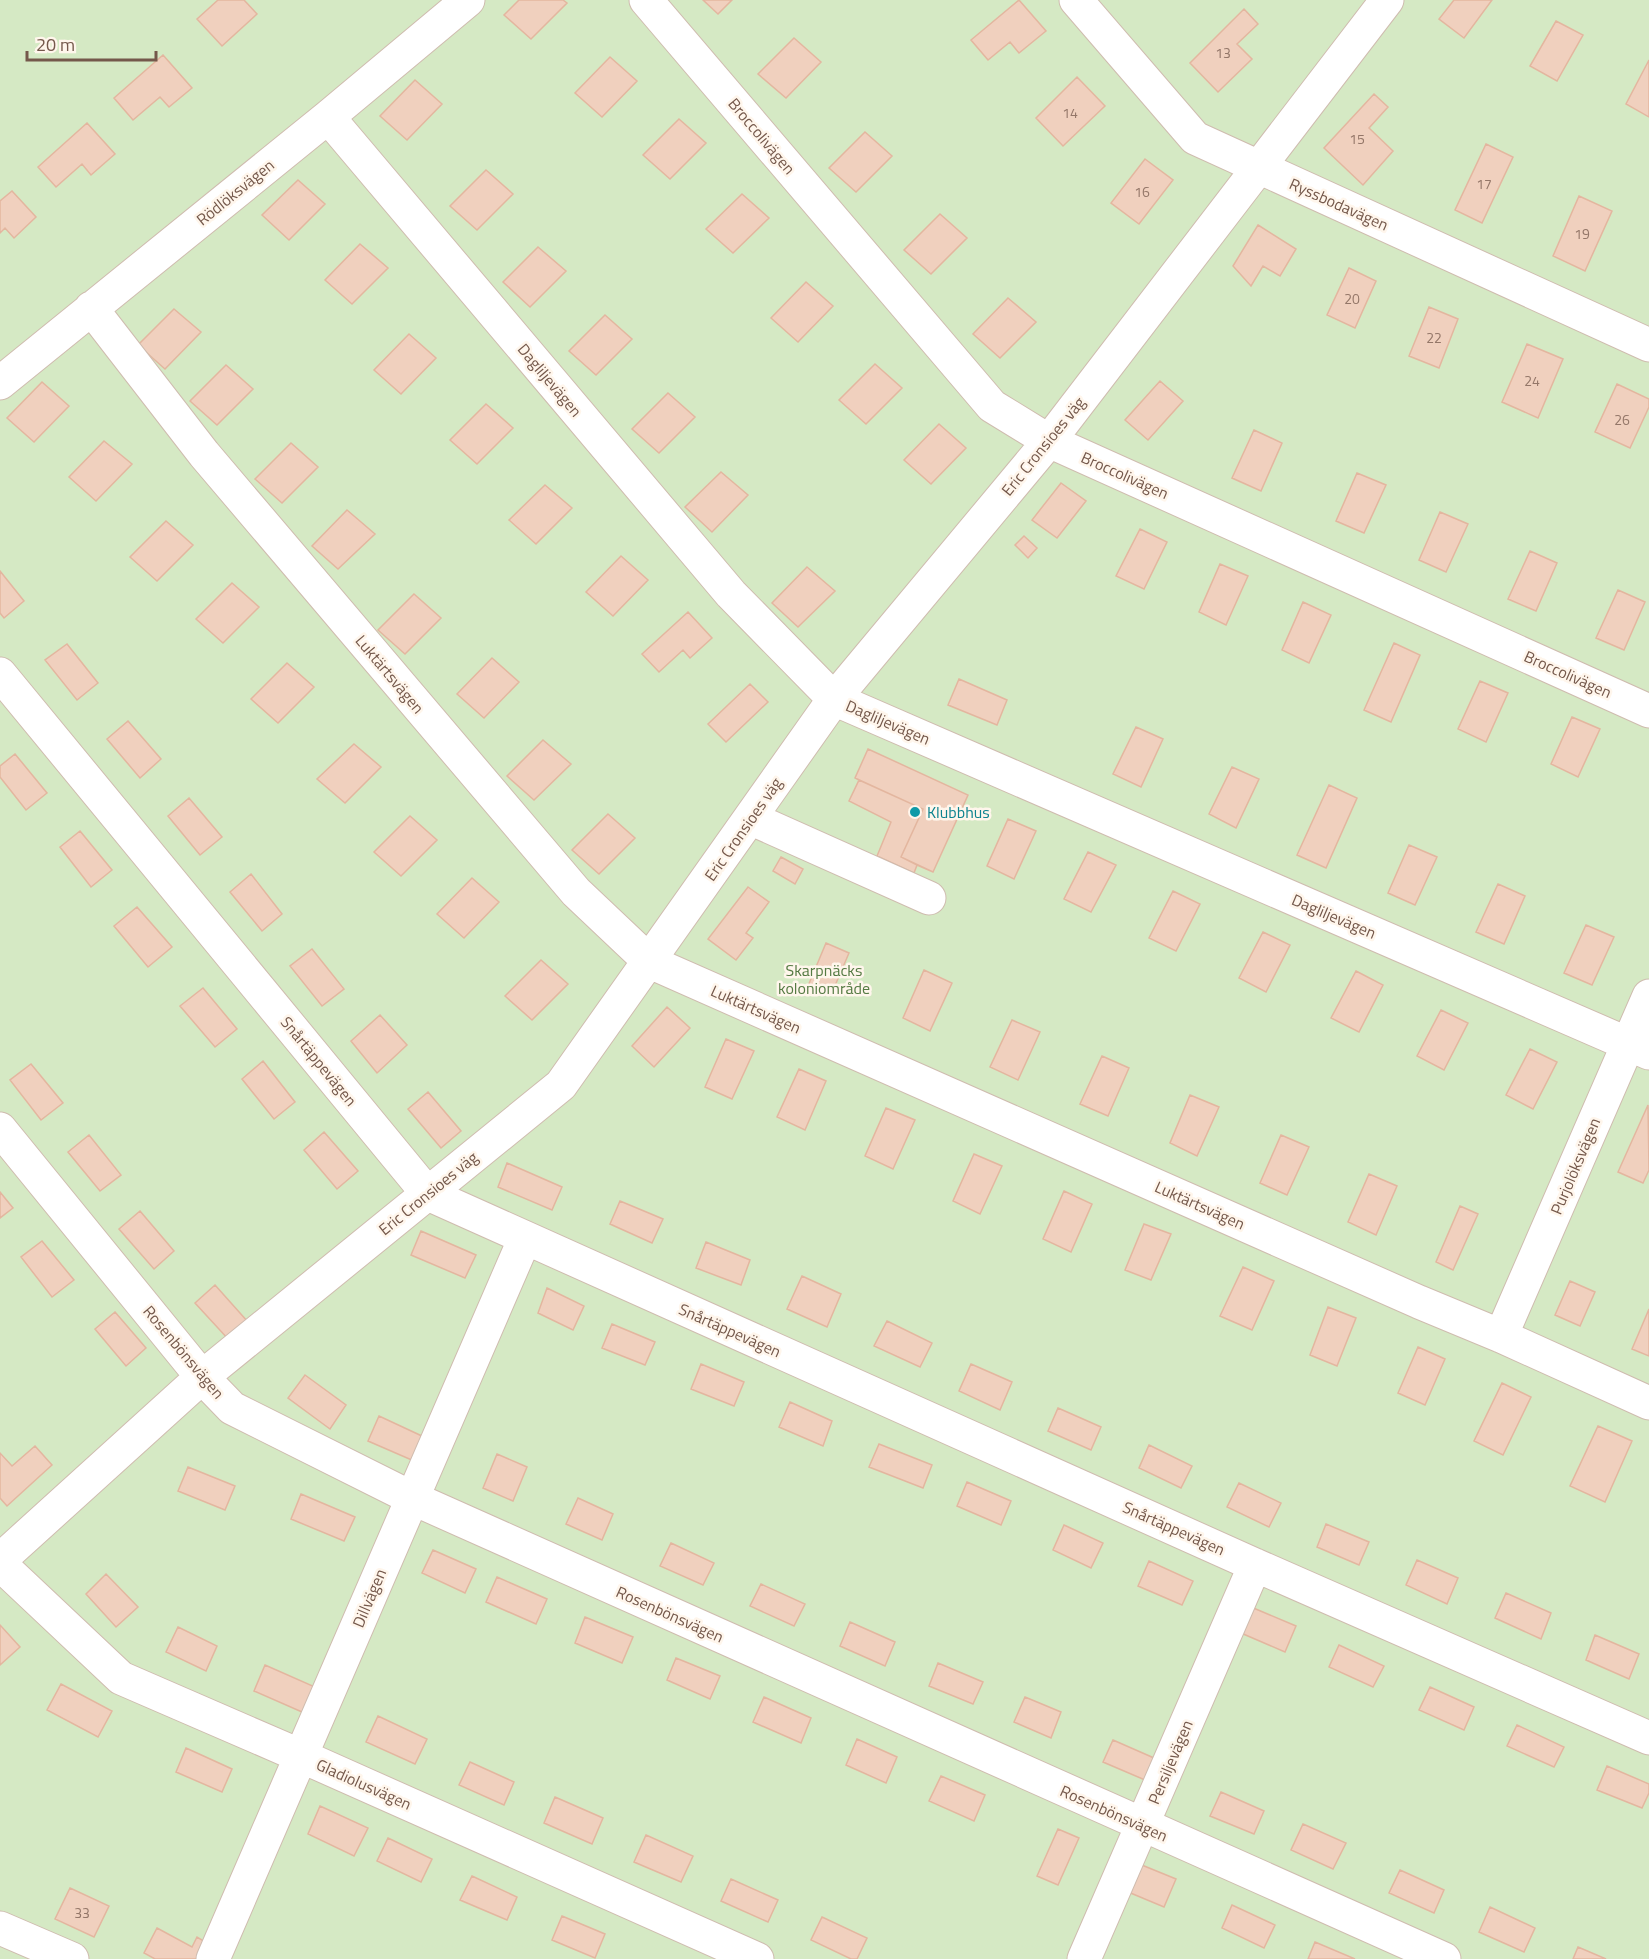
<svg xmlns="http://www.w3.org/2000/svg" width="1649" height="1959" font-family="'Titillium Web',sans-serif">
<rect width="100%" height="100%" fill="#fcf2e6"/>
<path fill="#d5e9c4" d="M0 0H1649V1959H0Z"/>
<path fill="#f0d0be" stroke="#e3b69f" stroke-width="1.5" d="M218 0H244L257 14 222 46 197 19Z
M519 0H563L567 3 531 39 504 15Z
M703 0H732L718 14Z
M1019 0 1046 31 1019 53 1010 42 988 60 971 40Z
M1454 0H1492L1464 38 1439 19Z
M1244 9 1258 24 1237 44 1252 59 1218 92 1190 63Z
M1556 21 1583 35 1557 81 1530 66Z
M794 38 821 62 786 98 758 74Z
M163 55 192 88 169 107 160 97 133 120 114 98Z
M610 57 637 81 602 117 575 93Z
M1649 60V117L1626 104Z
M1077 77 1105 106 1063 146 1036 118Z
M415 80 442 104 407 140 380 116Z
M1374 94 1388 107 1369 128 1393 151 1363 185 1324 148Z
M679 119 706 143 670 179 643 155Z
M87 123 115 154 91 175 82 164 56 187 38 167Z
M865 132 892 156 856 192 829 168Z
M1486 144 1513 157 1482 223 1455 210Z
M1145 159 1173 180 1139 224 1111 203Z
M486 170 513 194 477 230 450 206Z
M298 180 325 204 289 240 262 215Z
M12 191 36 217 14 238 5 228 0 233V201Z
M742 194 769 218 733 253 706 229Z
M1579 196 1612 211 1585 271 1553 256Z
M940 214 967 238 931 274 904 250Z
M1258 225 1296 249 1280 276 1263 266 1251 286 1233 266Z
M360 244 388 268 352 304 325 280Z
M538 247 566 271 530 307 503 282Z
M1349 268 1376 281 1355 328 1327 315Z
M806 282 833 306 798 342 771 318Z
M1008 298 1036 322 1000 358 973 334Z
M1429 307 1458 319 1439 368 1409 356Z
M174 309 201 332 165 369 138 345Z
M605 315 632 339 596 375 569 351Z
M409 334 436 358 401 394 374 370Z
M1527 344 1563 359 1538 418 1502 402Z
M875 364 902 388 866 424 839 400Z
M226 365 253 389 217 425 190 401Z
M1160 381 1183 401 1148 440 1125 420Z
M42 382 69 406 34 442 7 418Z
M1617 384 1649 399V407L1630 448 1595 432Z
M668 393 695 417 659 453 632 429Z
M486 404 513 428 477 464 450 440Z
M939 424 966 448 931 484 904 460Z
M1254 430 1282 443 1261 491 1232 478Z
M104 441 132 464 96 501 69 477Z
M291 443 318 467 282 503 255 479Z
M721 472 748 495 712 532 685 507Z
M1357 473 1386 485 1364 533 1336 521Z
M1061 483 1086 501 1057 538 1032 520Z
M545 485 572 508 536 544 509 520Z
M347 510 375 534 338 569 312 546Z
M1440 512 1468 524 1446 572 1419 560Z
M166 521 193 545 157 581 130 557Z
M1140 529 1167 542 1144 589 1116 576Z
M1024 536 1037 548 1028 558 1015 545Z
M1530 551 1557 563 1536 611 1508 599Z
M621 556 648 580 613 616 586 592Z
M1220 564 1248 576 1226 625 1199 612Z
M807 567 835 591 798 627 772 603Z
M0 571 24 601 4 618 0 613Z
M232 583 259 607 223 643 196 619Z
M1618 590 1645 602 1624 650 1596 638Z
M414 594 441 618 405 654 378 630Z
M1303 602 1331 615 1309 663 1282 650Z
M688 612 712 638 690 658 683 650 659 672 642 654Z
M1394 643 1420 655 1391 722 1364 710Z
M67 644 98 683 77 700 45 660Z
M492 658 519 682 484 718 457 694Z
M287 663 314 687 278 723 251 699Z
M959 679 1007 700 997 725 948 705Z
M1480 681 1508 693 1486 742 1458 729Z
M750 684 768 702 726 742 708 724Z
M1572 717 1600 729 1578 777 1551 764Z
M128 721 161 759 140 778 107 739Z
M1136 727 1163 739 1141 787 1113 774Z
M543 740 571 764 534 800 507 776Z
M354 744 381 767 345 803 317 779Z
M868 749 968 795 933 872 901 857 923 809 855 778Z
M868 749 968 795 933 872 917 865 914 873 877 856 891 822 849 801 859 780 855 778Z
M15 754 47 793 26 810 0 777V766Z
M1232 767 1259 779 1236 828 1209 814Z
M859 780 923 809 901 857 917 865 914 873 877 856 891 822 849 801Z
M1329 785 1357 798 1326 868 1297 855Z
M189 798 222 837 200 855 168 816Z
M608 814 635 838 599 874 572 850Z
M410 816 437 840 401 876 374 852Z
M1008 819 1036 831 1014 879 987 866Z
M80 831 112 870 91 887 60 847Z
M1409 845 1437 857 1415 905 1388 893Z
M1088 852 1116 865 1091 912 1064 899Z
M781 857 803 869 795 884 773 871Z
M251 874 282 914 262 931 230 892Z
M472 878 499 902 464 938 437 914Z
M1498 884 1525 896 1504 944 1476 932Z
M748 887 769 902 746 933 753 938 736 960 708 939Z
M1173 891 1200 904 1176 951 1149 938Z
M137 907 172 947 148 967 114 926Z
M1586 925 1614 937 1592 985 1564 973Z
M1263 932 1290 945 1266 992 1239 978Z
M826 943 849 953 831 995 808 986Z
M312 949 344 989 322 1006 290 966Z
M541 960 568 984 532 1020 505 996Z
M924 970 952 983 930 1031 903 1018Z
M1356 971 1383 985 1359 1032 1331 1018Z
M203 988 237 1029 215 1047 180 1006Z
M667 1007 690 1028 654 1067 632 1046Z
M1441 1010 1468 1023 1444 1070 1417 1056Z
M380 1015 407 1045 377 1073 351 1041Z
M1012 1020 1040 1032 1018 1080 990 1067Z
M726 1039 754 1051 732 1099 705 1087Z
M1530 1049 1557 1062 1533 1109 1506 1095Z
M1102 1056 1129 1068 1108 1116 1080 1104Z
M263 1061 295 1102 274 1119 242 1079Z
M31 1064 63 1103 41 1120 10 1080Z
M799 1069 826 1081 805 1130 777 1117Z
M428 1092 461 1131 441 1148 408 1109Z
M1190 1095 1219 1107 1197 1156 1170 1143Z
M1648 1105 1649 1170 1643 1183 1618 1172Z
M886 1108 915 1120 893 1169 865 1156Z
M324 1132 358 1171 337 1189 304 1150Z
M89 1135 121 1175 100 1191 68 1152Z
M1281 1135 1309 1147 1287 1195 1260 1183Z
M974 1154 1002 1166 980 1214 953 1201Z
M507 1163 562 1187 552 1210 498 1187Z
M1369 1174 1397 1186 1376 1235 1348 1222Z
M1064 1191 1092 1204 1071 1252 1043 1239Z
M0 1192 13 1208 0 1218Z
M620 1201 663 1219 652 1243 610 1224Z
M1460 1206 1478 1214 1453 1270 1436 1262Z
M140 1211 174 1251 154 1269 119 1229Z
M1144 1224 1171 1234 1151 1280 1125 1270Z
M421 1231 476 1255 465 1278 411 1255Z
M42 1241 74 1280 52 1297 21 1257Z
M706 1242 750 1260 741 1285 696 1268Z
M1243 1267 1274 1281 1252 1330 1220 1316Z
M802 1276 841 1294 827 1327 787 1309Z
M1570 1281 1595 1292 1580 1326 1555 1315Z
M215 1285 248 1322 229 1340 195 1303Z
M547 1288 584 1306 573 1330 538 1313Z
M1328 1307 1356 1318 1337 1366 1310 1355Z
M1649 1309V1356L1632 1349Z
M115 1312 146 1348 126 1366 95 1329Z
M887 1321 932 1343 920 1367 874 1346Z
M612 1324 655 1342 645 1365 602 1348Z
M1418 1347 1445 1359 1425 1405 1398 1393Z
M701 1364 744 1382 734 1406 691 1389Z
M971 1364 1012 1382 1000 1410 959 1391Z
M305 1375 346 1405 330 1429 288 1398Z
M1502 1383 1531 1397 1503 1455 1474 1441Z
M790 1402 832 1421 823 1446 779 1427Z
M1058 1408 1101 1427 1091 1450 1048 1431Z
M379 1416 424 1437 414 1461 368 1441Z
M1598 1426 1632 1441 1605 1502 1570 1486Z
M879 1444 932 1465 923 1488 869 1467Z
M1149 1445 1192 1466 1181 1488 1139 1468Z
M35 1446 52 1465 7 1506 0 1498V1453L12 1466Z
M497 1454 527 1467 513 1501 483 1488Z
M188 1467 235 1486 225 1510 178 1491Z
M967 1482 1011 1501 1001 1525 957 1506Z
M1239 1483 1281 1503 1269 1527 1227 1507Z
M301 1494 355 1517 344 1541 291 1519Z
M578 1498 613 1514 602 1540 566 1524Z
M1326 1524 1369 1542 1359 1565 1317 1547Z
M1064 1525 1103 1543 1091 1568 1053 1550Z
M671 1543 714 1563 703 1585 660 1566Z
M433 1550 476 1569 465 1593 422 1573Z
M1417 1560 1458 1578 1447 1604 1406 1585Z
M1149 1561 1193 1581 1182 1605 1138 1586Z
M106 1574 138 1607 116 1627 86 1594Z
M497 1577 547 1599 536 1624 486 1602Z
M761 1584 805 1604 794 1626 750 1606Z
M1506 1593 1551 1613 1541 1639 1495 1618Z
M1244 1604 1296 1626 1285 1652 1234 1630Z
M585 1617 633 1637 622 1663 575 1643Z
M850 1622 895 1642 885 1666 840 1646Z
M0 1625 20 1647 0 1665Z
M178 1627 217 1646 206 1671 166 1652Z
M1595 1635 1639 1654 1629 1679 1586 1660Z
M1339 1645 1384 1666 1373 1687 1329 1667Z
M676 1658 720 1676 710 1699 667 1680Z
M938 1663 983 1682 973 1704 929 1686Z
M265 1665 315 1687 302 1712 254 1691Z
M61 1684 112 1711 98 1737 47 1710Z
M1430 1687 1474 1707 1464 1730 1419 1710Z
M764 1697 811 1718 801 1743 753 1722Z
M1025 1697 1061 1712 1051 1738 1014 1722Z
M378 1716 427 1739 415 1764 366 1742Z
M1517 1725 1564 1747 1554 1767 1507 1746Z
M857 1739 897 1757 886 1783 846 1765Z
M1113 1740 1154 1758 1145 1780 1103 1762Z
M186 1748 232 1769 222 1792 176 1772Z
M470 1762 514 1782 504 1805 459 1785Z
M1607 1766 1649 1784V1793L1642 1808 1597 1790Z
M941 1776 985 1795 974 1821 929 1801Z
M1221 1792 1264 1811 1254 1834 1210 1816Z
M555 1797 603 1818 592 1844 544 1823Z
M320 1806 368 1828 354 1856 308 1834Z
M1303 1824 1346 1843 1333 1869 1291 1850Z
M1058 1829 1079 1838 1058 1885 1037 1876Z
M646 1835 693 1856 681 1882 634 1862Z
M388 1838 432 1859 421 1882 377 1861Z
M1132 1861 1176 1879 1164 1907 1121 1889Z
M1400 1870 1444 1890 1434 1913 1389 1893Z
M472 1876 517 1897 507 1920 460 1900Z
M731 1879 778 1900 768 1922 721 1901Z
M70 1888 109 1906 94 1937 55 1919Z
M1232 1905 1275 1925 1264 1948 1222 1928Z
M1490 1907 1535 1928 1524 1952 1479 1932Z
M562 1916 605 1934 595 1958 552 1940Z
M822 1917 867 1938 857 1959H851L811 1940Z
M157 1928 192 1947 197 1937 212 1946 205 1959H155L144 1953Z
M1315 1942 1355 1959H1308Z
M1578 1947 1606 1959H1573Z"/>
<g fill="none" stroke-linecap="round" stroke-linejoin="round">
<g stroke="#cfbcaf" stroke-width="35">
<path id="minor" d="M646 0 992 406 1049 441 1649 711
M1076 0 1195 138 1649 345
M328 117 731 594 834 699 1649 1053
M91 308 204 454 576 892 650 962 1419 1302 1501 1336 1649 1403
M0 383 328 117 468 0
M0 674 428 1194 1255 1565 1649 1738
M750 818 929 898
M0 1129 202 1377 232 1408 412 1498 1444 1959
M1501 1336 1649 996
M0 1560 202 1377 561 1085 834 699 1049 441 1387 0
M0 1564 121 1678 301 1756 757 1959
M0 1928 72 1959
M213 1959 525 1238
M1084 1959 1255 1565"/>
</g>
<use href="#minor" stroke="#fff" stroke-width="33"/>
</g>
<circle fill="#0f9aa8" stroke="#fff6ec" stroke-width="2" cx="915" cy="812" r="6"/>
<g text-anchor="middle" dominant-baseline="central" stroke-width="5" stroke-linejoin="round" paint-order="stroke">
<g font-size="14" fill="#937668">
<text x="1223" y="52">13</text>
<text x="1070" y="112">14</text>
<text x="1357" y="138">15</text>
<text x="1484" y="183">17</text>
<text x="1142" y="191">16</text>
<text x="1582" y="233">19</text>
<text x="1352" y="298">20</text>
<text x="1434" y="337">22</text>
<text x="1532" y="380">24</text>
<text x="1622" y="419">26</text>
<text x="82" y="1912">33</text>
</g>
<g font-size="16" fill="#74584b" stroke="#fff6ec">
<text transform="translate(762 136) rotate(50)">Broccolivägen</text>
<text transform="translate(235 192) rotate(-39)">Rödlöksvägen</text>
<text transform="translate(1339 204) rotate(24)">Ryssbodavägen</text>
<text transform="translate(550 380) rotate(50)">Dagliljevägen</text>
<text transform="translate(1043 446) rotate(-51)">Eric Cronsioes väg</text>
<text transform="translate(1125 475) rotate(24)">Broccolivägen</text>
<text transform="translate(390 674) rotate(50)">Luktärtsvägen</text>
<text transform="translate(1568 674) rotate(24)">Broccolivägen</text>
<text transform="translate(888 722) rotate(23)">Dagliljevägen</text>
<text transform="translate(743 829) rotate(-55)">Eric Cronsioes väg</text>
<text transform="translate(1334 916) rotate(23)">Dagliljevägen</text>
<text transform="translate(756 1009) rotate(24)">Luktärtsvägen</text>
<text transform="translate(319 1061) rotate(51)">Snårtäppevägen</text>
<text transform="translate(1575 1166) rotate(-67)">Purjolöksvägen</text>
<text transform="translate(428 1193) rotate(-39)">Eric Cronsioes väg</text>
<text transform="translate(1200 1205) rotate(24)">Luktärtsvägen</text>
<text transform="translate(730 1330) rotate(24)">Snårtäppevägen</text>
<text transform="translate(184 1352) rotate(50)">Rosenbönsvägen</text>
<text transform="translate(1174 1528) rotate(24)">Snårtäppevägen</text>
<text transform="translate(369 1598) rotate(-67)">Dillvägen</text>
<text transform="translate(670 1614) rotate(24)">Rosenbönsvägen</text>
<text transform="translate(1170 1762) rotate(-67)">Persiljevägen</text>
<text transform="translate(364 1784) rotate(24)">Gladiolusvägen</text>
<text transform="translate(1114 1813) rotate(24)">Rosenbönsvägen</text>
</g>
<g font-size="16" fill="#0d838f" stroke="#fff6ec" text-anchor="start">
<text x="927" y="812">Klubbhus</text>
</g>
<g font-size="16" fill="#557a43" stroke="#fff6ec">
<text x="824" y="970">Skarpnäcks<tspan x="824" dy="18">koloniområde</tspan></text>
</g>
</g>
<path d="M27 51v9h129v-9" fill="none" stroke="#74584b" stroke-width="3"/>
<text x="36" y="51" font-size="18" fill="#74584b" stroke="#fff6ec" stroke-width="4.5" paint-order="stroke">20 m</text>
</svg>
